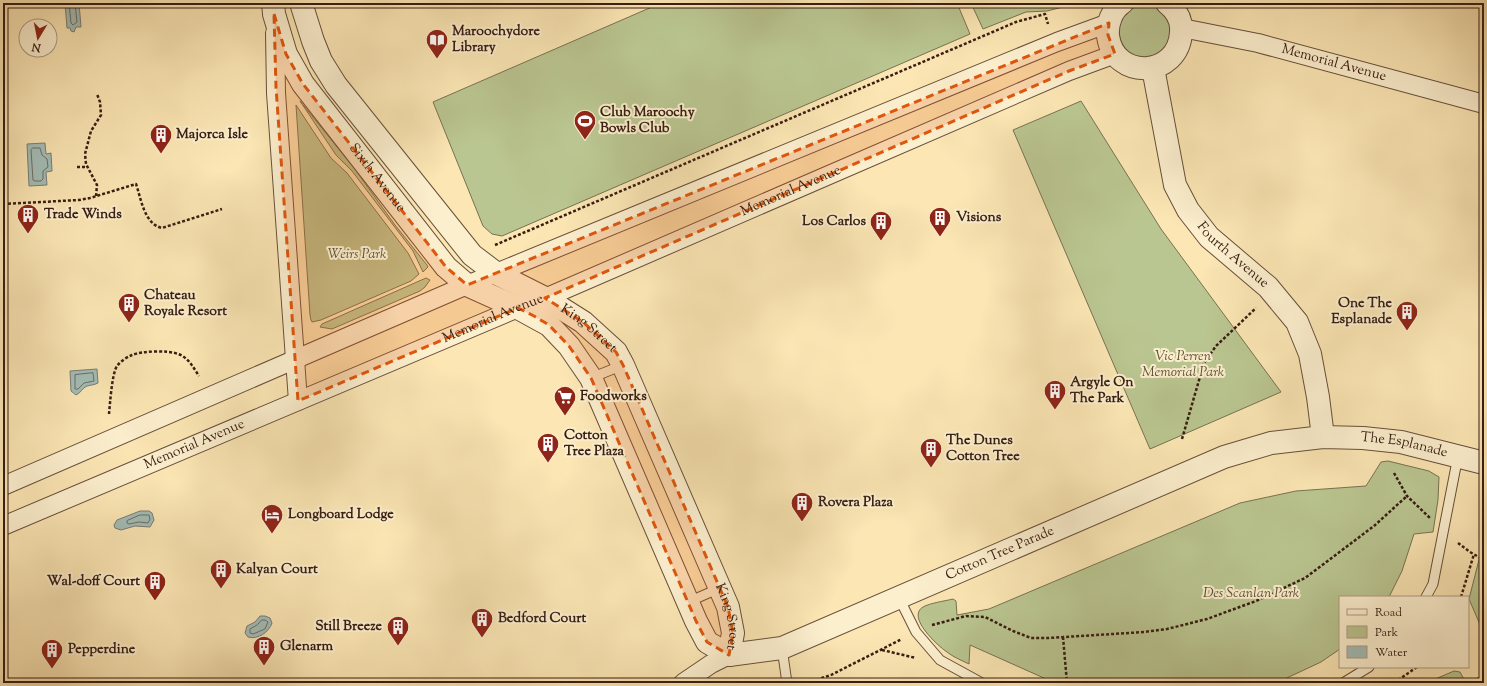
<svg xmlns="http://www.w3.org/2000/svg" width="1487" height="686" font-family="'Sorts Mill Goudy',serif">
<rect width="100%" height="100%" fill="#fbe6b4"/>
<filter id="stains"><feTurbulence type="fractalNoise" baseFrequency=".005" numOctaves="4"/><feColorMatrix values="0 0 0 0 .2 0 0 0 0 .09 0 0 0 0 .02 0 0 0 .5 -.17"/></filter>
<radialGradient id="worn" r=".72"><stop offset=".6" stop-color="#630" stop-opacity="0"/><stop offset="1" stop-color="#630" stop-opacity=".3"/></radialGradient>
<path fill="#bac691" stroke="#787252" d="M661 3H957L970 34 502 236 492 234 483 226 433 102Z
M971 3H1091L1085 6 1071 5 1047 11 1026 12 983 29Z
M1140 5C1161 4 1165 13 1172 30 1171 35 1170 44 1167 48 1165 50 1161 51 1159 53 1127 74 1098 20 1140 5Z
M300 101 354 168 395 225 427 265 428 267 423 272 413 251 352 171 336 155Z
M1081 101 1161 229 1281 392 1150 449 1013 130Z
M296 105 331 158 347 173 408 253 419 274 411 281 321 320 312 322 311 320 310 315Z
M426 278 430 280 425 287 420 291 332 329 320 327 322 324Z
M1388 461 1429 471 1439 477 1438 500 1433 532 1414 534 1402 571 1389 597H1340V649L1321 662 1276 683H1055L970 645 969 664C961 660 953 657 947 652 938 646 906 617 923 607 930 603 945 601 953 599L956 601 957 615 989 609 1240 503 1296 491 1366 486 1381 462Z
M1484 540V634L1469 599Z
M1454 671 1460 672 1466 683 1484 675V683H1426Z"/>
<path fill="#a3bdb7" stroke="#787d75" d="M65 3H79L81 27H76L74 32 71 31 70 28H67Z
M45 143 46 154 51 153 52 171 46 172 47 185 29 186 27 144Z
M97 369 98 383C94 385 91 385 87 386 82 388 81 393 76 395L71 391 70 371Z
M140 511H149L152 513 154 520 150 527 135 526 121 530 115 528 114 525 117 520Z
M260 616H265L270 618 272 623C269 632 258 640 248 637L245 633 247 626 255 622Z"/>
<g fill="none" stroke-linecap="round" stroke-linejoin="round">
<path stroke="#6d6d64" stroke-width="1" d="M69 3 71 23 73 25 77 22 75 3
M33 148H40L42 155 47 159 48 167 43 171V179L41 181H35L33 180 31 150Z
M93 373 94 381 84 383 78 389H75V375Z
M140 515H149L150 519 148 523 139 522 129 524 127 523V521Z
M262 620H265L268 622 265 629 253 634 250 633V629L257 625Z"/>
<g stroke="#684f3a" stroke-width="11">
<path id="service" d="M591 378 623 365
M1426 597 1433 584 1458 456
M899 598 916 632 940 660 982 683
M688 602 720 588
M782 648 787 683
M1343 683 1369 667"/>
</g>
<g stroke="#684f3a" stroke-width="20">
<g id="minor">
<path id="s1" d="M1182 28 1258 43 1484 104"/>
<path d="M275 33 276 93 298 401"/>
<path d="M3 486 467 285 1057 42 1109 23"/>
<path id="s2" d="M3 526 518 308 545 298 1069 71 1115 54"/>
<path d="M683 683 711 664 729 655"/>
</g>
</g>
<g stroke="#684f3a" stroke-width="24">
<g id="tertiary">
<path id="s3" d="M273 3 274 14 286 54 303 84 446 267 467 285 518 308 549 325 569 346 591 378 696 621 707 642 729 655"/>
<path id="s4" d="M301 3 313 41 321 61 336 85 472 255 497 274 545 298 583 322 616 352 623 365 728 607 733 633 729 655"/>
<path d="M1122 3C1112 10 1107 23 1108 36 1114 81 1179 78 1181 32 1182 20 1176 10 1167 3"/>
<path id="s5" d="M1153 68 1175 185 1188 210 1209 237 1268 287 1297 322 1310 354 1318 397 1323 437"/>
<path id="s6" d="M729 655 782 648 1224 457 1271 443 1323 437 1363 438 1401 442 1484 463"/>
</g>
</g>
<path stroke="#371d12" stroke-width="2.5" stroke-dasharray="3 2" stroke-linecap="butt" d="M77 167H88
M96 196 97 185 86 164 85 154 91 131 101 115 100 102 97 94
M3 204 79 200 90 198 136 184C141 198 144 224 162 228L222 209
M495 245 1016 22 1045 14 1048 24
M109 414C110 404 112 373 117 366 121 361 127 357 132 355 142 351 168 350 178 354 188 357 193 367 199 376
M1182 439 1204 363 1216 346 1256 308
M1394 473 1407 496 1430 518
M1458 543 1470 552 1484 560
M1461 597 1474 554
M932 625 966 616 985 617 1013 631 1031 638H1049L1144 632 1167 629 1207 619 1256 601 1305 578 1374 526 1407 496
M1063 637 1067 683
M882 650 916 658
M738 683 742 681 750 683
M807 683 831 675 902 639
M1394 683 1417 667"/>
<use href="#service" stroke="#fcefce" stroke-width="9"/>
<use href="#minor" stroke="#fcefce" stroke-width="18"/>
<use href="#tertiary" stroke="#fcefce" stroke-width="22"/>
</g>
<path fill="#df560c" fill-opacity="0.2" stroke="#df560c" stroke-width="3" stroke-dasharray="8 5" stroke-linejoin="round" d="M274 14 286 54 303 84 446 267 467 285 1109 23 1108 35 1115 54 1069 71 545 298 583 322 616 352 623 365 728 607 733 633 729 655 707 642 696 621 591 378 569 346 549 325 534 316 518 308 298 401 276 87Z"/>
<defs>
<g id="library-pin" transform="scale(1.15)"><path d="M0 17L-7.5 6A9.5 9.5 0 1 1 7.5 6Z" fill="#8f2418" stroke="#fcefce"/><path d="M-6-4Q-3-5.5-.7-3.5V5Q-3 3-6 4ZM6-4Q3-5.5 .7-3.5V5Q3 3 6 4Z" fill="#fff"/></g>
<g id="stadium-pin" transform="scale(1.15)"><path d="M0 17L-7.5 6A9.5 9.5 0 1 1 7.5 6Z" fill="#8f2418" stroke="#fcefce"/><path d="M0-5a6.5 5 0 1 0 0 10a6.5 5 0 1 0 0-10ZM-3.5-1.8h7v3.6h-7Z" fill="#fff"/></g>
<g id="building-pin" transform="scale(1.15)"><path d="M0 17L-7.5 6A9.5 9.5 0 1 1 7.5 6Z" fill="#8f2418" stroke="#fcefce"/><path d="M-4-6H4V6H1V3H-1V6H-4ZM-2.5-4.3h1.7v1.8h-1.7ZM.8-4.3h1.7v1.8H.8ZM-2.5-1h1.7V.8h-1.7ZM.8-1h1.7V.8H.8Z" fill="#fff"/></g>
<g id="supermarket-pin" transform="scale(1.15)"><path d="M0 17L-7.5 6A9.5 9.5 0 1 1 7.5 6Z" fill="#8f2418" stroke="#fcefce"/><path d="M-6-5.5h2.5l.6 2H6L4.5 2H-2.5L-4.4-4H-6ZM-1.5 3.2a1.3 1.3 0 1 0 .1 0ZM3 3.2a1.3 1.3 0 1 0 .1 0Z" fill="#fff"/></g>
<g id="hotel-pin" transform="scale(1.15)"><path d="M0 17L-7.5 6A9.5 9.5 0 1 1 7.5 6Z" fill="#8f2418" stroke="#fcefce"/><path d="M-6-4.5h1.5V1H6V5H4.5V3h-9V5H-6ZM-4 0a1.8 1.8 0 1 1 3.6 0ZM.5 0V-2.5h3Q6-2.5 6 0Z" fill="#fff"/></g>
</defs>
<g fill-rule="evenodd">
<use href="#library-pin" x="437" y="40"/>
<use href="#stadium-pin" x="585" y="121"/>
<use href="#building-pin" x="161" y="135"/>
<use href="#building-pin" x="28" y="215"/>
<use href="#building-pin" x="940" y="218"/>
<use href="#building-pin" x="881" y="222"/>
<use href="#building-pin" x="129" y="304"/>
<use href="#building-pin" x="1407" y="312"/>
<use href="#building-pin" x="1055" y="391"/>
<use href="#supermarket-pin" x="565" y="397"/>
<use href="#building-pin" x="548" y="444"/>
<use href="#building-pin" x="931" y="449"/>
<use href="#building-pin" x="802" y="503"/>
<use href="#hotel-pin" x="272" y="515"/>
<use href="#building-pin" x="221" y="570"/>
<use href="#building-pin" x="155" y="582"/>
<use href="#building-pin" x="482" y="619"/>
<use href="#building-pin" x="398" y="627"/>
<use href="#building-pin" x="264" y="647"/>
<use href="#building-pin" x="52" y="650"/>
</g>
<g text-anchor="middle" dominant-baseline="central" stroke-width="4" stroke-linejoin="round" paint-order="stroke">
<g font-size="14" font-weight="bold" fill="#371d12" stroke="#fcefce" text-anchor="start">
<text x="452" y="32">Maroochydore<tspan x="452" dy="16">Library</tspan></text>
<text x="600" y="113">Club Maroochy<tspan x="600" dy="16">Bowls Club</tspan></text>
<text x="176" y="135">Majorca Isle</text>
<text x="44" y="215">Trade Winds</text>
<text x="956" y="218">Visions</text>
<text x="866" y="222" text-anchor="end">Los Carlos</text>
<text x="144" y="296">Chateau<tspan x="144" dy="16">Royale Resort</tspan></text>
<text x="1392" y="304" text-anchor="end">One The<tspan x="1392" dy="16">Esplanade</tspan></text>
<text x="1070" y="383">Argyle On<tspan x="1070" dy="16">The Park</tspan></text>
<text x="580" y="397">Foodworks</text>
<text x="564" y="436">Cotton<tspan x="564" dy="16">Tree Plaza</tspan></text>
<text x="946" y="441">The Dunes<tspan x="946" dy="16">Cotton Tree</tspan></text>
<text x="818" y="503">Rovera Plaza</text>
<text x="288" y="515">Longboard Lodge</text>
<text x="236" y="570">Kalyan Court</text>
<text x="140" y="582" text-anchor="end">Wal-doff Court</text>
<text x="498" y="619">Bedford Court</text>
<text x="382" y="627" text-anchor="end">Still Breeze</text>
<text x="280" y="647">Glenarm</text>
<text x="68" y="650">Pepperdine</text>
</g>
<g font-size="14" fill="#371d12" stroke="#fcefce">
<text stroke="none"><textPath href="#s1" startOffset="156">Memorial Avenue</textPath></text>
<text stroke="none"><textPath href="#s3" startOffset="207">Sixth Avenue</textPath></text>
<text stroke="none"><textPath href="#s2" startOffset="856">Memorial Avenue</textPath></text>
<text stroke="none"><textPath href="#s5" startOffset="211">Fourth Avenue</textPath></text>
<text stroke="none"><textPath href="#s2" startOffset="532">Memorial Avenue</textPath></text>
<text stroke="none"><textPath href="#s4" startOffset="446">King Street</textPath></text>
<text stroke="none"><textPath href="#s2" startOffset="208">Memorial Avenue</textPath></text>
<text stroke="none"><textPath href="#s6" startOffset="718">The Esplanade</textPath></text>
<text stroke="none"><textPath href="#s6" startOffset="291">Cotton Tree Parade</textPath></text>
<text stroke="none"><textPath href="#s4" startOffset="770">King Street</textPath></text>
</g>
<g font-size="14" font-style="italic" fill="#5e5038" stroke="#fcefce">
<text x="357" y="255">Weirs Park</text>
<text x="1183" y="357">Vic Perren<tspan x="1183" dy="16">Memorial Park</tspan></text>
<text x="1251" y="594">Des Scanlan Park</text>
</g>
</g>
<rect width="1487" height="686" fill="none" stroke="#fbe6b4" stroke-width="16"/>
<rect x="4" y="4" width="1479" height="678" fill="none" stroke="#371d12" stroke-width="2"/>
<rect x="8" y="8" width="1471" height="670" fill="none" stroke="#371d12"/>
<rect x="1339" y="596" width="130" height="72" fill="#fcefce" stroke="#ad9b83"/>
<rect x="1347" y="609" width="20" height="6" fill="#fcefce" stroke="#ad9b83"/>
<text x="1375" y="616" font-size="12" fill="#371d12">Road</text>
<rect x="1347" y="626" width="20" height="12" fill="#bac691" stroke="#ad9b83"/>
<text x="1375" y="636" font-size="12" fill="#371d12">Park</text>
<rect x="1347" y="646" width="20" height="12" fill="#a3bdb7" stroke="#ad9b83"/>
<text x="1375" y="656" font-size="12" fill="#371d12">Water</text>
<g transform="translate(38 38) rotate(190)"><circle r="19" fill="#fcefce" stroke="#ad9b83"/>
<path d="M0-3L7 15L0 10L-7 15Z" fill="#8f2418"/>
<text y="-6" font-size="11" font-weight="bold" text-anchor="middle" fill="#371d12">N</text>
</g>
<rect width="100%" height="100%" filter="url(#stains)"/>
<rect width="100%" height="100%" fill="url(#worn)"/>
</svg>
